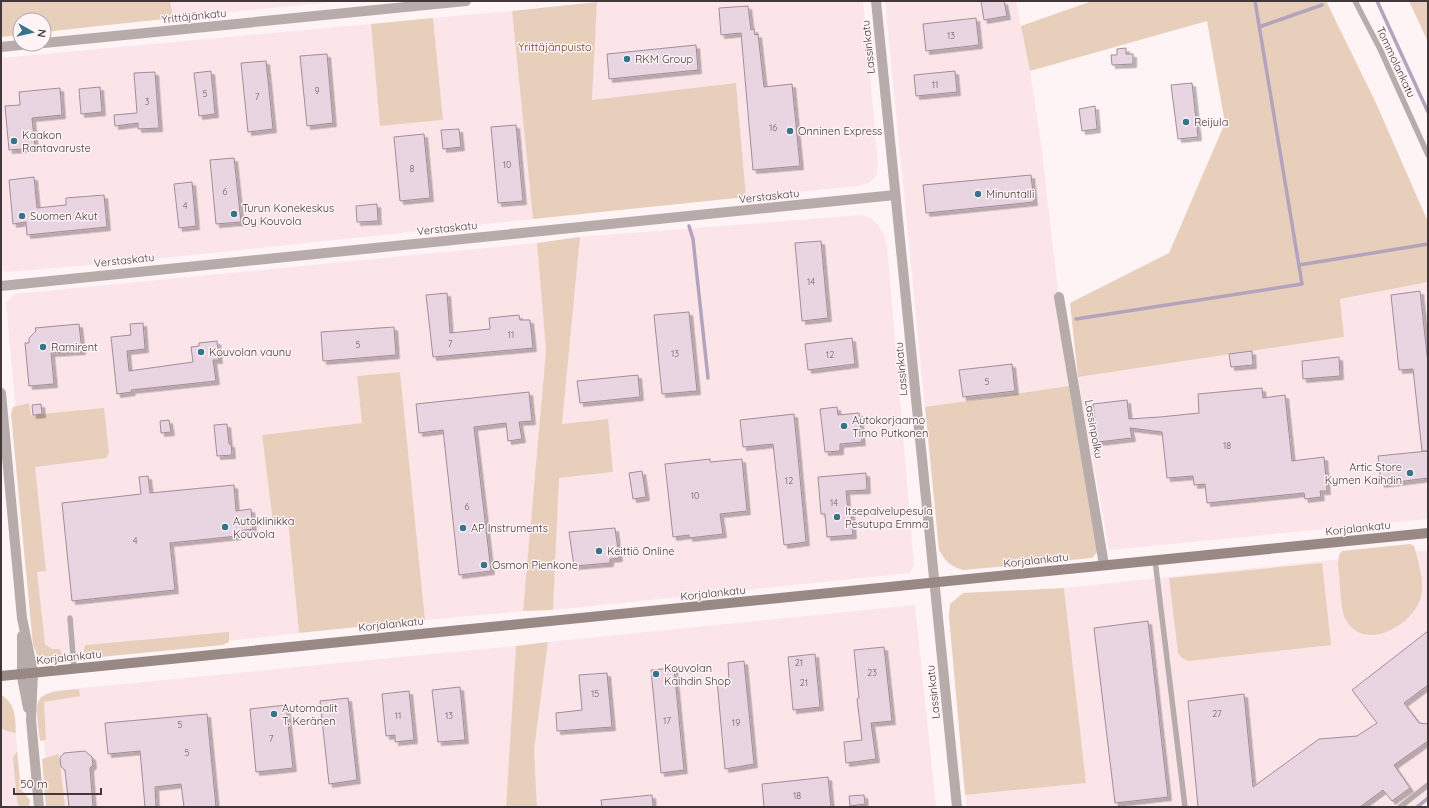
<svg xmlns="http://www.w3.org/2000/svg" width="1429" height="808" font-family="Quicksand,sans-serif">
<defs>
<filter id="shadow"><feDropShadow dx="3.5" dy="3.5" stdDeviation="0" flood-color="#0004"/></filter>
</defs>
<rect width="100%" height="100%" fill="#fef3f5"/>
<path fill="#fbe5e9" d="M170 1H340L173 18Z
M607 1H863L878 163 876 176 869 183 857 186 746 197 736 83 592 101 597 2Z
M885 1H1016L1030 71 1041 144 1069 386 925 407Z
M512 11 533 219 126 262 6 272 1 268V58L371 24 381 126 443 120 433 18Z
M862 215 871 218 878 225 883 233 887 246 914 565 910 573 553 610 559 478 613 472 562 425 580 237Z
M537 243 546 350 523 611 425 620 400 372 357 376 362 423 262 435 273 523 288 521 299 633 50 660 37 649 6 302 15 294Z
M1428 282V519L1109 550 1078 377 1344 337 1340 299Z
M1428 550V802L1422 807H967L965 795 1086 783 1064 588Z
M915 605 936 807H537L534 750 548 642Z
M516 646 506 807H50L40 703 51 691Z
M1 703 14 712 20 785 24 807H1Z"/>
<path fill="#e7cfbb" d="M1 1H170L173 18 44 32V20H20V35L1 37Z
M1092 1H1326L1376 103 1428 222V282L1340 299 1344 337 1078 377 1070 303 1169 253 1225 123 1207 21 1030 71 1021 26Z
M1409 1H1428V42Z
M597 2 592 100 736 83 746 197 533 219 512 11Z
M433 18 443 120 380 126 371 24Z
M580 237 562 424 608 419 613 472 559 478 553 610 523 611 546 350 537 243Z
M400 372 425 620 299 633 288 521 273 523 262 435 362 423 357 376Z
M1069 386 1098 551 1092 558 963 570C950 566 945 561 939 550L925 407Z
M29 403 31 415 104 408 109 453 106 458 35 467 46 571 37 572 45 644 52 649H60L62 655 58 661 47 662 37 655 33 645 11 414 13 407Z
M1410 544 1414 546C1418 562 1425 581 1421 597 1413 626 1362 654 1345 618 1340 608 1340 577 1338 564L1339 555 1342 551Z
M1322 563 1331 645 1188 661 1182 658 1178 653 1169 578Z
M1064 588 1086 783 965 795 949 616 950 604 963 593Z
M229 632V642L223 645 90 658H86L84 654V648L86 645Z
M548 642 534 750 537 807H506L516 646Z
M79 689 80 696 44 702 46 740 40 741C34 695 32 693 79 689Z
M1 695C16 703 15 718 16 733L6 731 1 728Z
M17 751 21 789 30 800 29 806H19L17 800 13 758Z
M59 754 65 807H46L42 759Z"/>
<g fill="none" stroke-linecap="round" stroke-linejoin="round">
<path stroke="#b4a3bd" stroke-width="3.5" d="M1377 1 1428 112
M1259 27 1322 5
M689 226 693 239 708 378
M1299 265 1428 244
M1076 319 1302 284 1255 1
M1417 807 1428 798"/>
</g>
<path fill="#e9d4e2" stroke="#a18d9a" filter="url(#shadow)" d="M981 1H1004L1007 16 984 20Z
M748 6 751 30 754 29 755 35 758 34 764 87 792 84 800 166 753 170 741 33 721 35 719 8Z
M976 18 979 45 926 51 923 24Z
M696 45 698 70 609 79 607 54Z
M1126 48V54H1133V64L1112 65 1111 55H1117V49Z
M327 54 333 123 307 126 300 56Z
M266 61 273 129 248 132 241 63Z
M211 71 215 114 199 116 194 73Z
M955 71 957 92 916 96 914 75Z
M155 72 159 128 138 129V123L115 126 114 115 137 113 134 73Z
M1192 83 1198 137 1178 139 1171 85Z
M100 87 102 112 81 114 79 89Z
M60 88 62 115 32 118 35 148 9 150 5 106 20 105 19 92Z
M1095 106 1097 129 1082 131 1079 109Z
M516 125 523 201 498 203 491 127Z
M459 129 461 147 443 149 441 130Z
M424 134 430 198 400 201 394 137Z
M234 158 241 222 216 224 210 160Z
M1031 175 1034 202 926 213 923 185Z
M34 177 37 208 66 205V198L104 195 107 227 27 235 26 222 13 224 9 180Z
M192 182 196 226 179 228 174 184Z
M377 204 378 221 357 222 356 206Z
M821 241 828 318 802 321 795 243Z
M1420 291 1428 364V478L1381 484 1378 456 1428 451H1422L1413 369 1399 370 1391 295Z
M447 293 450 333 490 329 489 318 519 315 520 320H530L533 348 433 357 426 295Z
M689 312 697 391 662 394 654 315Z
M143 323 145 349 127 351 129 371 193 362 191 347 199 346V343L217 341 219 360H213L216 381 131 390 132 392 117 394 111 337 131 335 130 324Z
M79 324 82 351 51 353 54 384 29 386 25 343H29V338L36 331 35 328Z
M394 327 396 355 323 361 321 332Z
M852 338 855 364 808 370 805 344Z
M1252 351 1253 365 1231 367 1229 354Z
M1339 357 1340 376 1303 379 1302 361Z
M1012 364 1015 391 963 397 959 370Z
M638 375 640 397 580 403 577 381Z
M1262 388 1263 398 1285 395 1292 461 1324 457 1327 491H1320L1321 497 1305 499 1304 493 1207 503 1205 484 1194 485 1193 476 1167 478 1162 432 1130 428 1132 438 1098 442 1093 404 1127 400 1129 419 1160 417 1199 413 1198 394Z
M529 392 532 421 519 422 522 439 508 441 506 423 474 427 491 571 459 575 443 430 419 433 416 404Z
M41 404 42 414 33 415 32 405Z
M837 407 838 415 859 413 862 442 840 444V451L825 452 820 409Z
M794 414 806 542 784 545 773 444 743 447 740 420Z
M169 420 171 432 161 433 160 421Z
M227 424 229 444H231L232 455 217 456 214 425Z
M710 459V462L742 459 747 511 720 514 723 534 689 538V535L673 537 665 464Z
M642 471 646 497 633 499 629 473Z
M866 473 867 490 846 491 848 512H851L853 535 827 537 825 514H821L818 477Z
M148 476 150 493 234 485 236 511 251 509 253 529 238 531V536L170 543 175 590 72 601 62 503 141 494 139 477Z
M615 528 619 558 610 559V563L574 566 569 532Z
M1148 621 1168 797 1115 803 1094 628Z
M1428 631V685L1404 703 1419 723 1428 724V741L1394 765 1410 788 1392 801 1383 790 1360 807H1198L1188 701 1244 694 1253 787 1319 739 1357 736 1377 723 1352 690Z
M884 647 892 721 871 723 876 759 846 763 844 742 862 740 857 699 859 698 854 650Z
M815 654 820 707 793 710 788 657Z
M744 661 754 764 725 769 717 680H729L728 663Z
M674 668 684 770 661 773 651 670Z
M607 673 612 727 557 731 556 713 582 710 579 675Z
M460 687 465 740 438 742 432 690Z
M409 691 414 740 395 742V735L386 736 382 694Z
M348 698 357 780 329 784 320 701Z
M286 705 293 768 256 772 250 709Z
M207 714 216 807H184L181 784 155 787 156 807H145L140 751 108 754 105 723Z
M85 751 92 757 93 765 90 768 93 807H69L65 770 61 767 60 758 64 753Z
M828 777 831 807H764L762 784Z
M652 795 653 807H602L601 800Z
M864 795 865 804 850 806 849 796Z"/>
<g fill="none" stroke-linecap="round" stroke-linejoin="round">
<path stroke="#b8acaa" stroke-width="5.5" d="M1355 1 1380 49 1428 155
M1155 560 1185 807
M70 618 74 668
M1400 807 1428 785"/>
<path stroke="#b8acaa" stroke-width="10" d="M876 1 957 807
M44 43 466 1
M1 47 30 44
M1 286 895 195
M1059 297 1104 565
M1 393 22 618 33 672 31 720 39 807
M22 636V677L28 708"/>
<path stroke="#998985" stroke-width="10" d="M1 676 1428 533"/>
</g>
<g fill="#37738b" stroke="#fef3f5" stroke-width="1.5">
<circle cx="627" cy="59" r="4"/>
<circle cx="1186" cy="122" r="4"/>
<circle cx="790" cy="131" r="4"/>
<circle cx="14" cy="141" r="4"/>
<circle cx="978" cy="194" r="4"/>
<circle cx="234" cy="214" r="4"/>
<circle cx="22" cy="216" r="4"/>
<circle cx="43" cy="347" r="4"/>
<circle cx="201" cy="352" r="4"/>
<circle cx="844" cy="426" r="4"/>
<circle cx="1410" cy="473" r="4"/>
<circle cx="837" cy="517" r="4"/>
<circle cx="225" cy="527" r="4"/>
<circle cx="463" cy="528" r="4"/>
<circle cx="599" cy="551" r="4"/>
<circle cx="484" cy="565" r="4"/>
<circle cx="656" cy="674" r="4"/>
<circle cx="274" cy="714" r="4"/>
</g>
<g text-anchor="middle" dominant-baseline="central" stroke-width="3" stroke-linejoin="round" paint-order="stroke">
<g font-size="9" fill="#6c5f64">
<text x="951" y="35">13</text>
<text x="935" y="84">11</text>
<text x="317" y="90">9</text>
<text x="205" y="93">5</text>
<text x="257" y="96">7</text>
<text x="147" y="101">3</text>
<text x="773" y="127">16</text>
<text x="507" y="164">10</text>
<text x="412" y="168">8</text>
<text x="225" y="191">6</text>
<text x="185" y="205">4</text>
<text x="811" y="281">14</text>
<text x="511" y="334">11</text>
<text x="450" y="343">7</text>
<text x="358" y="344">5</text>
<text x="675" y="353">13</text>
<text x="830" y="354">12</text>
<text x="987" y="381">5</text>
<text x="1227" y="445">18</text>
<text x="789" y="480">12</text>
<text x="695" y="495">10</text>
<text x="834" y="502">14</text>
<text x="467" y="506">6</text>
<text x="135" y="540">4</text>
<text x="799" y="662">21</text>
<text x="872" y="672">23</text>
<text x="804" y="682">21</text>
<text x="595" y="693">15</text>
<text x="1217" y="713">27</text>
<text x="398" y="715">11</text>
<text x="449" y="715">13</text>
<text x="667" y="720">17</text>
<text x="736" y="722">19</text>
<text x="180" y="724">5</text>
<text x="271" y="738">7</text>
<text x="187" y="752">5</text>
<text x="797" y="795">18</text>
</g>
<g font-size="11" fill="#42383a" stroke="#fef3f5">
<text transform="translate(194 16) rotate(-6)">Yrittäjänkatu</text>
<text transform="translate(868 47) rotate(-96)">Lassinkatu</text>
<text transform="translate(1396 62) rotate(65)">Tommolankatu</text>
<text transform="translate(769 196) rotate(-6)">Verstaskatu</text>
<text transform="translate(447 228) rotate(-6)">Verstaskatu</text>
<text transform="translate(124 260) rotate(-6)">Verstaskatu</text>
<text transform="translate(901 369) rotate(-95)">Lassinkatu</text>
<text transform="translate(1094 429) rotate(80)">Lassinpolku</text>
<text transform="translate(1358 528) rotate(-6)">Korjalankatu</text>
<text transform="translate(1036 560) rotate(-6)">Korjalankatu</text>
<text transform="translate(713 593) rotate(-6)">Korjalankatu</text>
<text transform="translate(391 624) rotate(-6)">Korjalankatu</text>
<text transform="translate(69 657) rotate(-6)">Korjalankatu</text>
<text transform="translate(933 692) rotate(-96)">Lassinkatu</text>
</g>
<g font-size="11" fill="#6c4014" stroke="#fef3f5">
<text x="555" y="47">Yrittäjänpuisto</text>
</g>
<g font-size="11" fill="#42383a" stroke="#fef3f5" text-anchor="start">
<text x="635" y="59">RKM Group</text>
<text x="1194" y="122">Reijula</text>
<text x="798" y="131">Onninen Express</text>
<text x="22" y="135">Kaakon<tspan x="22" dy="13">Rantavaruste</tspan></text>
<text x="986" y="194">Minuntalli</text>
<text x="242" y="208">Turun Konekeskus<tspan x="242" dy="13">Oy Kouvola</tspan></text>
<text x="30" y="216">Suomen Akut</text>
<text x="51" y="347">Ramirent</text>
<text x="209" y="352">Kouvolan vaunu</text>
<text x="852" y="420">Autokorjaamo<tspan x="852" dy="13">Timo Putkonen</tspan></text>
<text x="1402" y="467" text-anchor="end">Artic Store<tspan x="1402" dy="13">Kymen Kaihdin</tspan></text>
<text x="845" y="511">Itsepalvelupesula<tspan x="845" dy="13">Pesutupa Emma</tspan></text>
<text x="233" y="521">Autoklinikka<tspan x="233" dy="13">Kouvola</tspan></text>
<text x="471" y="528">AP Instruments</text>
<text x="607" y="551">Keittiö Online</text>
<text x="492" y="565">Osmon Pienkone</text>
<text x="664" y="668">Kouvolan<tspan x="664" dy="13">Kaihdin Shop</tspan></text>
<text x="282" y="708">Automaalit<tspan x="282" dy="13">T. Keränen</tspan></text>
</g>
</g>
<rect width="1429" height="808" fill="none" stroke="#42383a" stroke-width="4"/>
<g transform="translate(32 32) rotate(98)"><circle r="19" fill="#fef3f5" stroke="#b3a8aa"/>
<path d="M0-3L7 15L0 10L-7 15Z" fill="#37738b"/>
<text y="-6" font-size="11" font-weight="bold" text-anchor="middle" fill="#42383a">N</text>
</g>
<path d="M14 788v6h87v-6" fill="none" stroke="#42383a" stroke-width="2"/>
<text x="20" y="788" font-size="12" fill="#42383a" stroke="#fef3f5" stroke-width="3" paint-order="stroke">50 m</text>
</svg>
